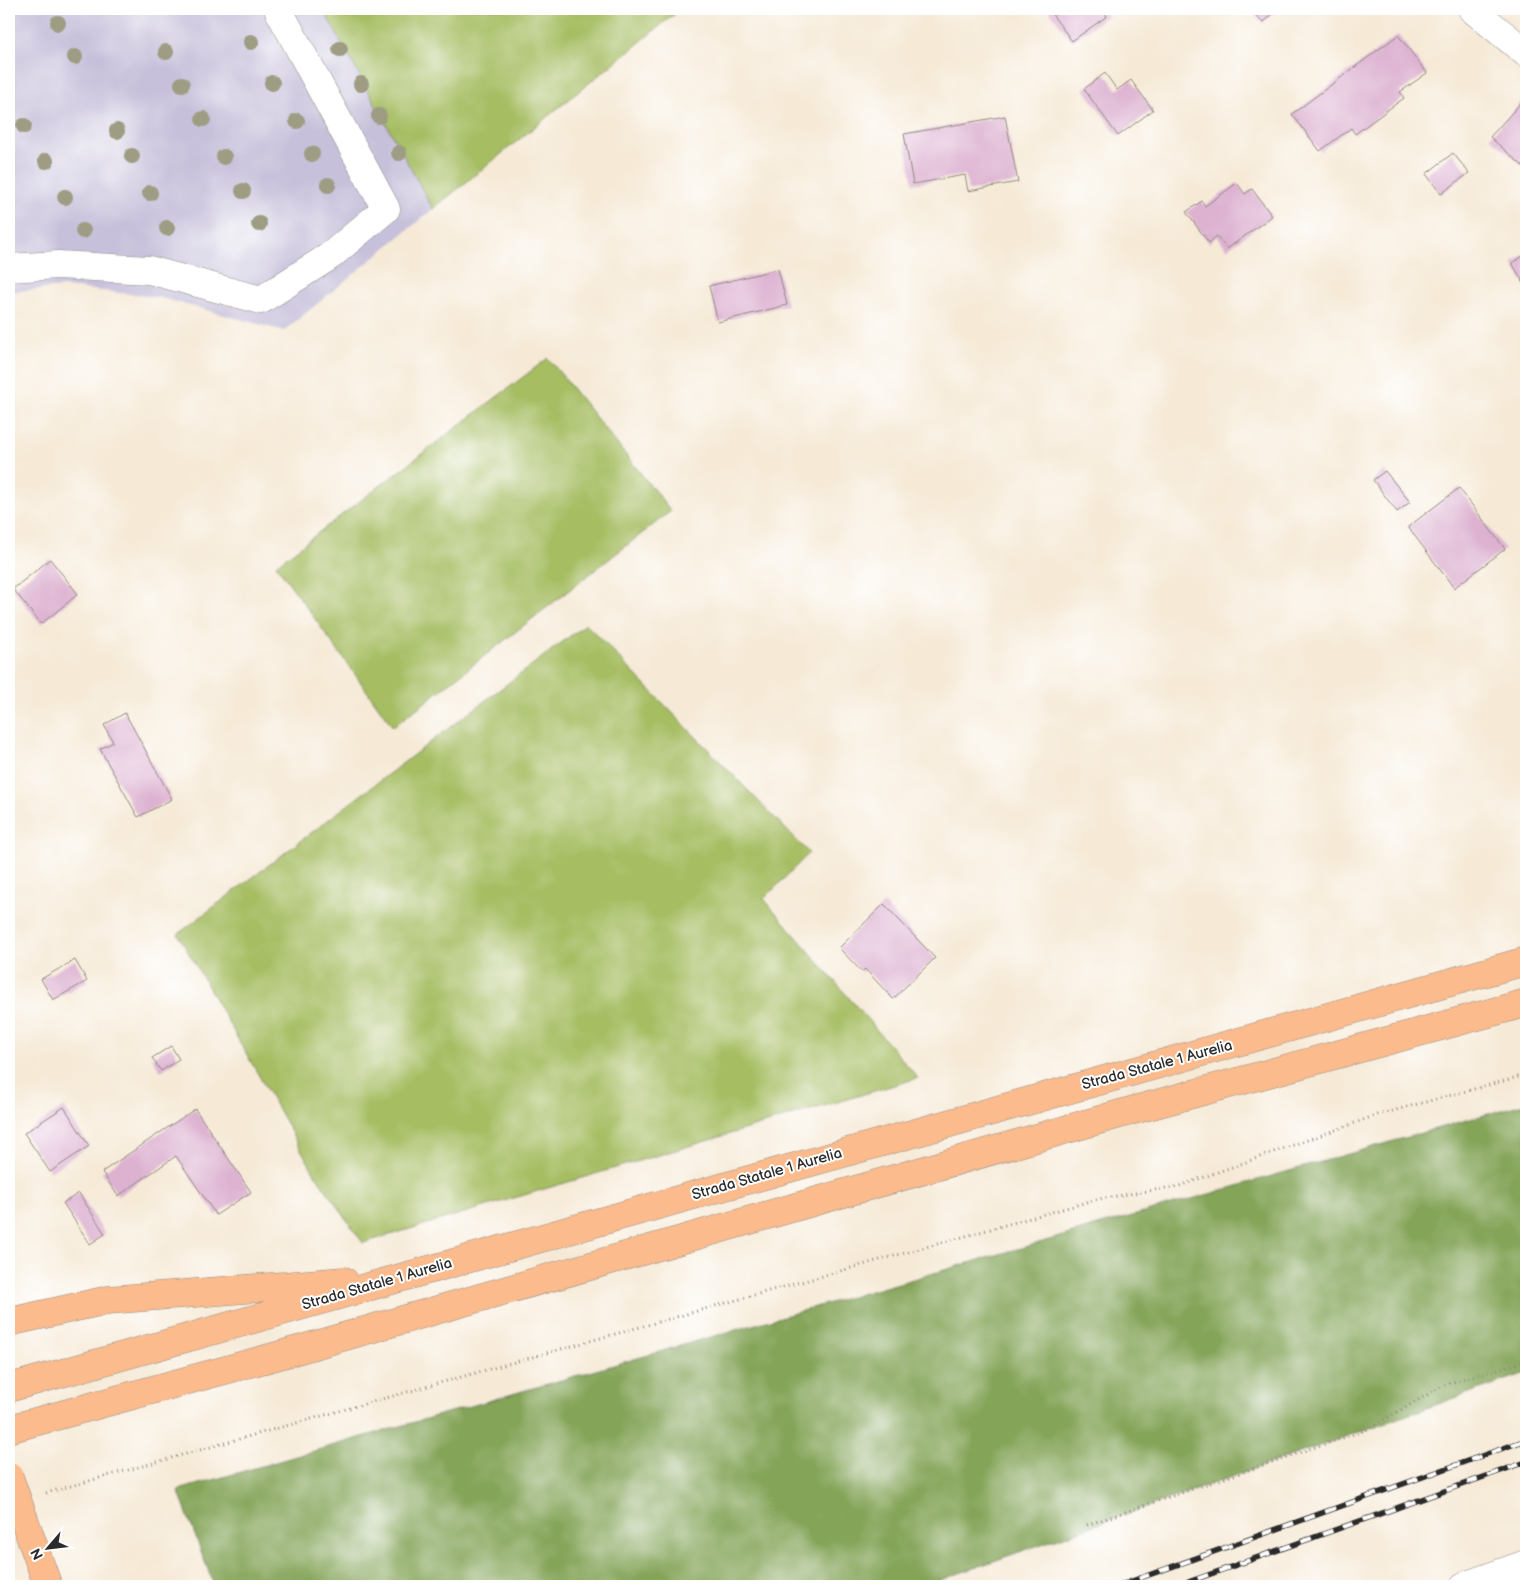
<svg xmlns="http://www.w3.org/2000/svg" width="1535" height="1595" font-family="'Balsamiq Sans',sans-serif">
<rect width="100%" height="100%" fill="#fff"/>
<filter id="ink" filterUnits="userSpaceOnUse"><feTurbulence type="fractalNoise" baseFrequency=".02" numOctaves="2"/><feDisplacementMap in="SourceGraphic" scale="10" xChannelSelector="R" yChannelSelector="G"/><feConvolveMatrix kernelMatrix="1 2 1 2 8 2 1 2 1" color-interpolation-filters="sRGB"/></filter>
<filter id="wash" filterUnits="userSpaceOnUse"><feTurbulence type="fractalNoise" baseFrequency=".0096" numOctaves="4" result="noise"/><feDisplacementMap in="SourceGraphic" scale="20" xChannelSelector="R" yChannelSelector="G"/><feGaussianBlur stdDeviation="1.12" result="paint"/><feColorMatrix in="noise" values="0 0 0 0 0 0 0 0 0 0 0 0 0 0 0 0 0 1.4 0 .05"/><feComposite in="paint" operator="in"/></filter>
<g filter="url(#wash)">
<rect width="100%" height="100%" fill="#f6ead7"/>
<path fill="#c6c0da" d="M9 9H323L433 209 284 331 157 297 65 287 9 292Z"/>
<path fill="#a6bd62" stroke="#687446" d="M323 9H681L433 209Z
M548 358 671 511 393 727 276 565Z
M586 624 809 853 764 899 918 1078 363 1243 315 1174 178 934Z"/>
<path fill="#84a458" stroke="#586842" d="M1526 1103V1373L923 1586H214L178 1490Z"/>
<g id="blocks">
<path fill="#ddb2d1" d="M1048 9H1102L1107 16 1072 41Z
M1250 9H1278L1263 23Z
M1398 35 1427 73 1400 92 1404 98 1355 134 1351 128 1320 151 1292 114Z
M1105 73 1117 90 1131 80 1153 110 1118 136 1084 89Z
M1526 97V169L1490 137Z
M1005 116 1018 182 968 191 965 175 913 184 904 134Z
M1453 153 1469 173 1441 194 1426 174Z
M1237 183 1245 194 1252 189 1272 216 1227 249 1217 236 1209 243 1186 212 1202 201 1205 206Z
M1526 254V287L1512 263Z
M778 269 787 305 718 322 709 286Z
M1385 471 1410 502 1397 512 1373 480Z
M1459 488 1505 549 1454 588 1408 527Z
M50 559 78 594 41 624 13 589Z
M125 713 172 799 138 817 100 749 113 742 104 725Z
M884 904 935 958 893 999 865 969 862 972 839 948Z
M75 960 87 981 53 1000 41 979Z
M171 1046 179 1059 161 1071 152 1058Z
M64 1107 89 1146 50 1172 24 1133Z
M195 1109 251 1192 216 1215 176 1156 118 1196 102 1172Z
M79 1193 105 1234 90 1244 63 1203Z"/>
</g>
</g>
<g filter="url(#ink)">
<use href="#blocks" fill-opacity="0" stroke="#908a81" stroke-width="1"/>
<g fill="none" stroke-linecap="round" stroke-linejoin="round">
<g stroke="#908a81" stroke-width="29">
<path id="minor" d="M1472 9 1526 53
M9 268 58 265 149 270 261 300 330 256 386 209 278 9
M1464 1586 1526 1564"/>
</g>
<g stroke="#908a81" stroke-width="29">
<path id="highway" d="M9 1322 108 1300 344 1281
M9 1388 1526 961
M9 1429 273 1357 1134 1110 1526 1003"/>
</g>
<path stroke="#908a81" stroke-width="3" stroke-dasharray="1 4" stroke-linecap="butt" d="M46 1493 1098 1199 1179 1186 1377 1115 1526 1075
M1087 1525 1366 1430 1446 1384 1526 1361"/>
<use href="#minor" stroke="#fff" stroke-width="28"/>
<use href="#highway" stroke="#fbbb8d" stroke-width="28"/>
<g stroke="#2b2b2b" stroke-width="5.5">
<path id="rail" d="M1118 1586 1526 1440
M1177 1586 1526 1462"/>
</g>
<use href="#rail" stroke="#fff" stroke-width="4" stroke-dasharray="11" stroke-linecap="butt"/>
<g stroke="#908a81" stroke-width="29" stroke-linecap="butt">
<path id="major-bridge" d="M9 1477 48 1586"/>
</g>
<use href="#major-bridge" stroke="#fbbb8d" stroke-width="28"/>
</g>
<g fill="#9e9d83">
<circle cx="58" cy="23" r="8"/>
<circle cx="251" cy="42" r="8"/>
<circle cx="340" cy="49" r="8"/>
<circle cx="166" cy="52" r="8"/>
<circle cx="75" cy="57" r="8"/>
<circle cx="272" cy="83" r="8"/>
<circle cx="182" cy="84" r="8"/>
<circle cx="361" cy="84" r="8"/>
<circle cx="379" cy="116" r="8"/>
<circle cx="203" cy="119" r="8"/>
<circle cx="297" cy="121" r="8"/>
<circle cx="24" cy="126" r="8"/>
<circle cx="117" cy="131" r="8"/>
<circle cx="399" cy="153" r="8"/>
<circle cx="312" cy="154" r="8"/>
<circle cx="132" cy="156" r="8"/>
<circle cx="224" cy="157" r="8"/>
<circle cx="46" cy="161" r="8"/>
<circle cx="328" cy="185" r="8"/>
<circle cx="243" cy="191" r="8"/>
<circle cx="150" cy="193" r="8"/>
<circle cx="65" cy="197" r="8"/>
<circle cx="259" cy="224" r="8"/>
<circle cx="167" cy="228" r="8"/>
<circle cx="83" cy="231" r="8"/>
</g>
</g>
<g text-anchor="middle" dominant-baseline="central" stroke-width="4" stroke-linejoin="round" paint-order="stroke">
<g font-size="15" fill="#2b2b2b" stroke="#fff">
<text transform="translate(1157 1065) rotate(-15)">Strada Statale 1 Aurelia</text>
<text transform="translate(767 1174) rotate(-16)">Strada Statale 1 Aurelia</text>
<text transform="translate(377 1284) rotate(-16)">Strada Statale 1 Aurelia</text>
</g>
</g>
<rect width="1535" height="1595" fill="none" stroke="#fff" stroke-width="30"/>
<g transform="translate(48 1548) rotate(242)" stroke="#ffffff" stroke-width="4" paint-order="stroke">
<path d="M0-4L9 19L0 12L-9 19Z" fill="#2b2b2b"/>
<text y="-8" font-size="14" font-weight="bold" text-anchor="middle" fill="#2b2b2b">N</text>
</g>
</svg>
